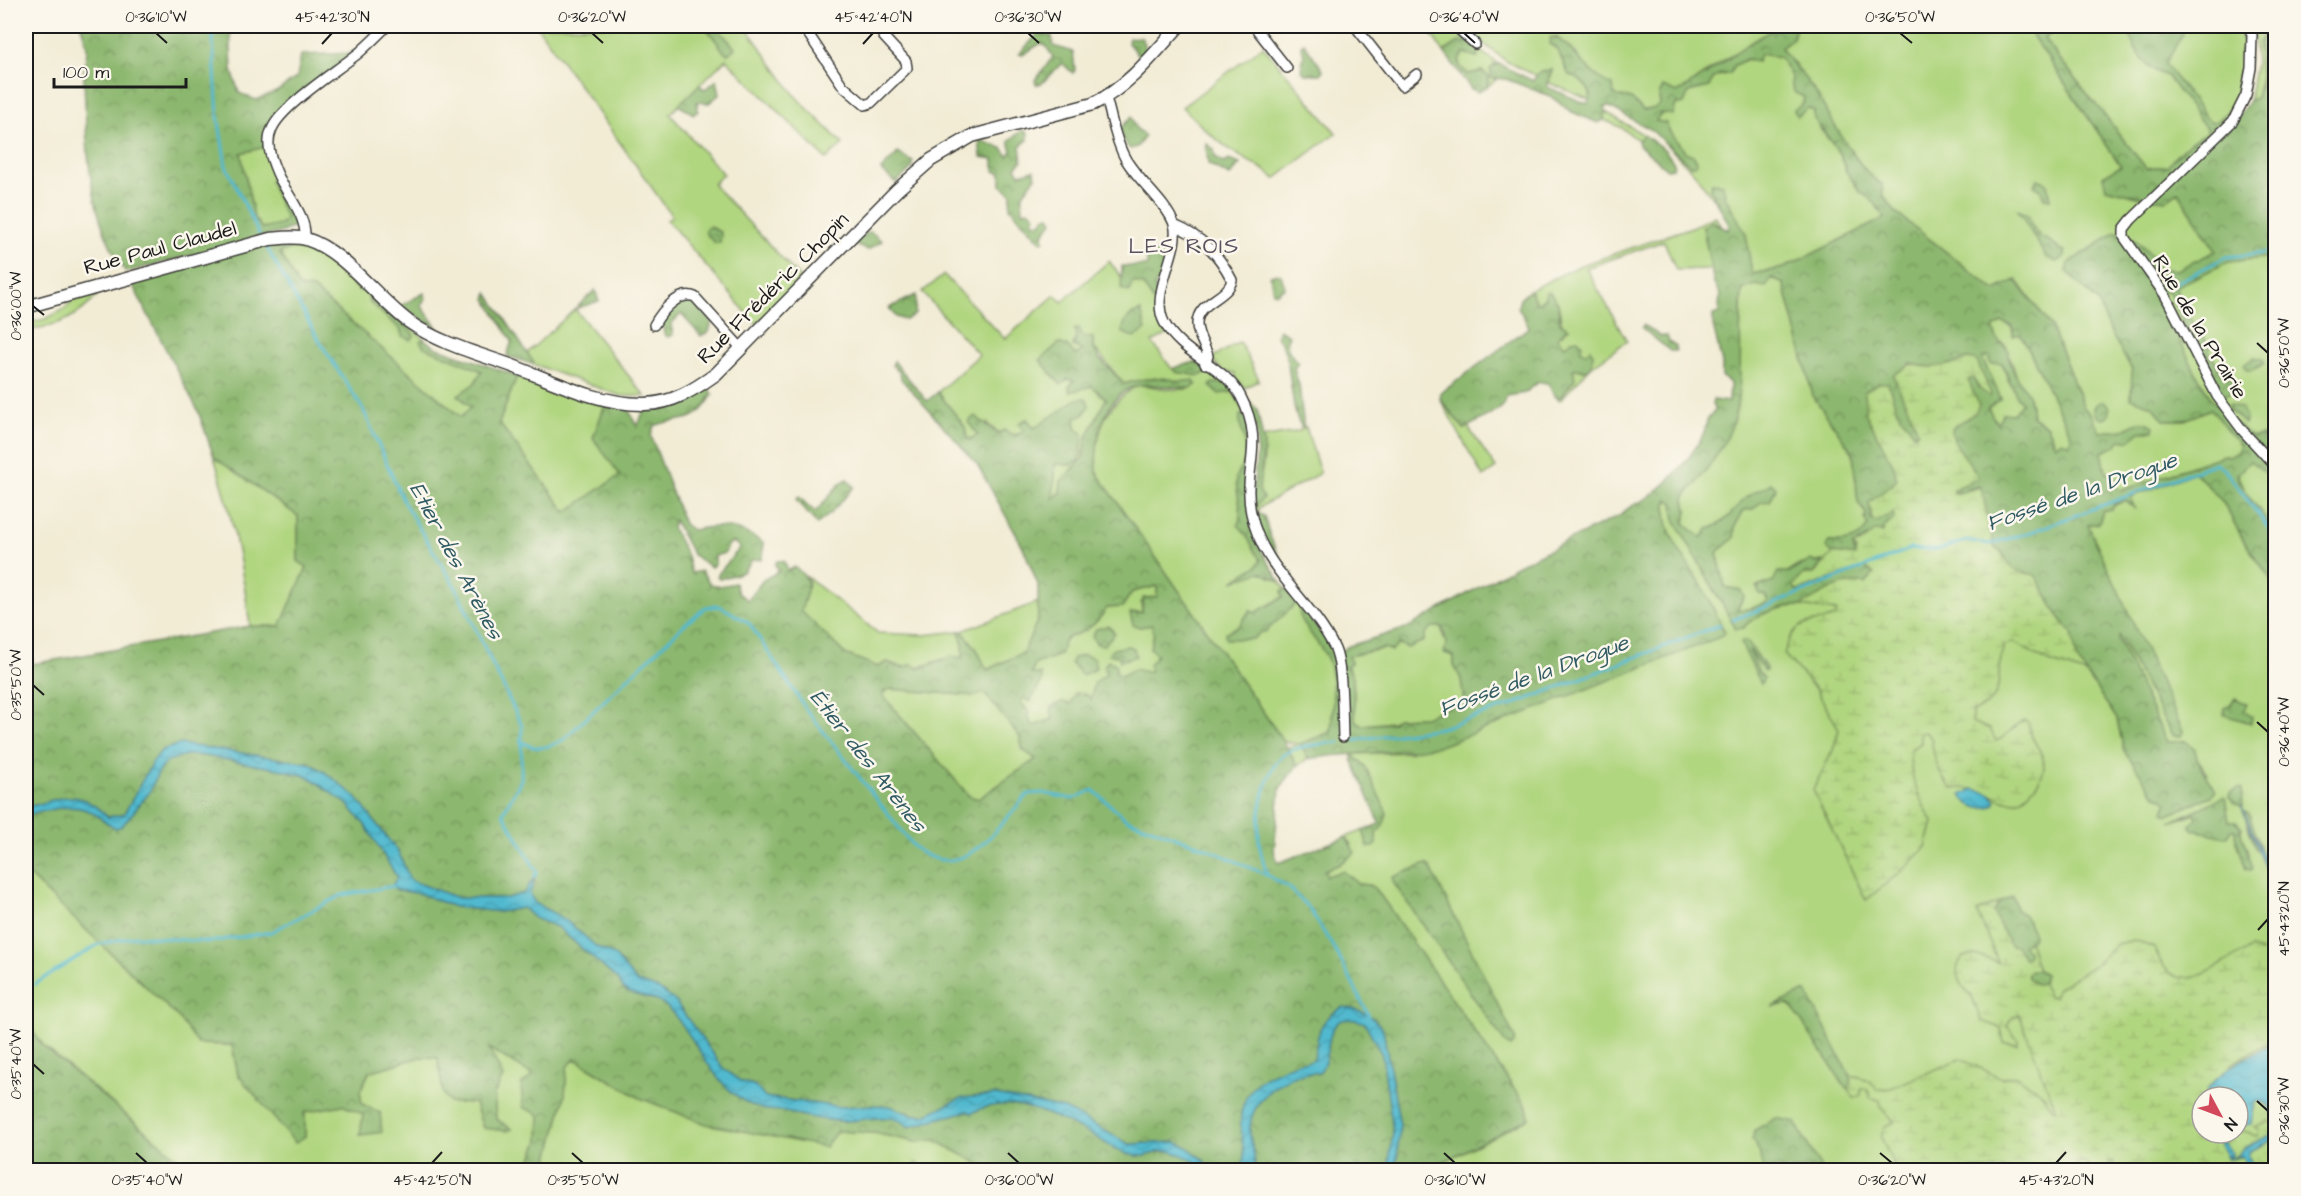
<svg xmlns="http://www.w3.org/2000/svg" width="2301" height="1196" font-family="'Architects Daughter',sans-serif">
<defs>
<pattern id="forest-crowns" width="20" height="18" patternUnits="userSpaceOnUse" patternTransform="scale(1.5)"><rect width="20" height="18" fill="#8cb76e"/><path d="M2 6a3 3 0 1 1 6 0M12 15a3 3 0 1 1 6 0" fill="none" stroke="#72945a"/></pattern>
<pattern id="wetland-marsh" width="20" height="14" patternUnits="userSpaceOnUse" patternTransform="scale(1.5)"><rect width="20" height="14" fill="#b1d680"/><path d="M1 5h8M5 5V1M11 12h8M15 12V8" fill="none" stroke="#98b76e"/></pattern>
<pattern id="water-waves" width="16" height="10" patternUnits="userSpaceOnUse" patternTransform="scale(1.5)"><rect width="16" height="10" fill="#51b9cf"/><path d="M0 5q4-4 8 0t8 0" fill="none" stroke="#469eb1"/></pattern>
</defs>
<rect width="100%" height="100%" fill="#fbf7ec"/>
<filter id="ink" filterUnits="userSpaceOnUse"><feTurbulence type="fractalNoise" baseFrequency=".0167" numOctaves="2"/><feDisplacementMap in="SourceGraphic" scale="12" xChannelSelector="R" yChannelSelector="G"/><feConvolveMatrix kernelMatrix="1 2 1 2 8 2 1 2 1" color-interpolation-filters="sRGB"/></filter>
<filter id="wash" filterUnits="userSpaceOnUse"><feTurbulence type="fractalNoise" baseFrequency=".008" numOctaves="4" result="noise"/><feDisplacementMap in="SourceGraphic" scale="24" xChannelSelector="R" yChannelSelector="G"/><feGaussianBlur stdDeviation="1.35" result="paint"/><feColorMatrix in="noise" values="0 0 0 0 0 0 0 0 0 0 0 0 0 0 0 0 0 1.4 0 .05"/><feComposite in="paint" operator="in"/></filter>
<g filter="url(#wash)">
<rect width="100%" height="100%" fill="#f2ecd5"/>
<path fill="#b1d680" stroke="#66794e" stroke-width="1.5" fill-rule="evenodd" d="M537 26H745L797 98 843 144 826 159 726 59 670 114 723 174 713 184 801 279 756 324 667 220 672 216Z
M1425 26H1451L1470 43 1461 41 1444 52Z
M1461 26H1781C1750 40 1725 60 1697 79 1691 83 1685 90 1678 93 1673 95 1664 94 1659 95L1660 105 1653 109 1643 110 1631 99 1614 95 1587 70 1577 54 1556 37 1557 49 1569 75 1575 76 1589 89 1590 100 1549 83 1552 69 1536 76 1506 61Z
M1790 26H2026L2121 166 2106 188 2142 197 2167 200 2178 192 2216 251 2177 270 2160 269C2149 252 2137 236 2116 232L2069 263 2066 270 2098 302 2112 335 2132 370V397L2154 407 2164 420H2185L2203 410 2216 407 2189 361 2168 313 2154 296 2228 262 2269 257 2275 250V530L2248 496 2230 456 2224 455 2120 491 2116 487V478L2106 472 2091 415 2084 408 2052 328 2017 280 1995 290 1896 213 1883 195 1882 184 1871 178 1832 125 1800 71 1780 48 1793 39 1795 31Z
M2060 26H2248V71L2230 122 2167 166 2146 168 2044 39Z
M2253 26H2260L2263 37 2259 43 2261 77 2256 98 2249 101 2256 63Z
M1263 46 1336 133 1275 179C1265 167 1253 165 1240 156 1218 143 1200 125 1182 107Z
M1480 51 1499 64H1494L1492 78 1496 80 1487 87 1489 77 1482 71 1468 74 1460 67 1459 60 1464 53 1477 57Z
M1760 54 1780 57 1804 97 1803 104 1814 111 1821 130 1840 153 1846 171 1860 191 1874 202 1885 218 1784 268 1752 274 1746 234 1725 196 1723 185 1710 188 1719 207 1696 175 1664 142 1690 164 1680 143 1655 122C1666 106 1711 73 1730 74L1734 65Z
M1604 111 1644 135 1638 140 1622 128 1604 120Z
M265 147 275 179 270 181 286 219 279 225 262 228 254 218 240 153Z
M1715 216 1721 226 1711 221 1703 227 1711 269 1676 270 1664 241 1586 268 1627 341 1591 367 1560 400 1554 396 1560 397 1573 369 1587 370 1586 354 1572 340 1564 347 1557 338 1563 331 1558 303 1546 292 1545 298 1537 304 1530 290 1579 266 1692 227Z
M302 243 329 256 419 334 424 339 421 341 482 371 474 384 458 395 471 407 461 417 299 287 280 253Z
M1109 261 1123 279 1143 285 1158 307 1168 334 1152 342 1172 369 1195 362 1224 379 1238 400 1249 429 1245 483 1257 544 1277 578 1300 607C1295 620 1323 646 1328 660 1335 682 1333 710 1331 732L1301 744 1308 759 1297 766 1287 748 1299 744 1284 742 1097 473C1093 436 1104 404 1138 385 1156 385 1180 395 1196 385 1168 382 1153 376 1124 384L1094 348 1075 356 1068 379 1074 381 1077 388 1093 386 1106 399 1087 437 1083 459 1061 481 1060 493 1052 499 1056 464 1071 465 1075 416 1089 405 1034 428 1027 419 1025 432C1008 438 999 435 987 423L979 435 967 440 965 427 938 392 979 355 922 292 944 275 1005 339 1055 295 1062 302Z
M1770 278 1784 284 1813 396 1853 453 1858 503 1866 513 1865 521 1868 525C1861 541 1846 543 1830 542L1833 553 1876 531 1869 503 1980 389 2036 576 2077 660 2117 719 2124 751 2208 774 2185 741 2167 742 2118 639 2119 635 2172 735 2180 736 2183 731 2087 525 2103 511 2126 500 2134 508 2130 497 2195 472 2223 502 2244 541 2275 585V1170H1443L1441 1163 1529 1118 1527 1107 1376 889 1369 885 1359 884 1343 871 1327 876 1325 870 1338 865 1352 844 1346 837 1380 824 1351 754 1410 752 1702 586C1687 562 1659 530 1667 500L1673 502 1675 520 1736 629 1743 628C1755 613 1782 606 1801 606L1822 561 1799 565 1773 581 1757 587 1765 594 1768 602 1750 609 1737 610 1744 596 1740 590 1725 587 1717 552 1734 538 1735 526 1744 510 1753 509 1771 483 1717 526 1708 529 1702 538 1685 525 1687 509 1684 498 1700 478 1737 407 1742 290ZM2202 1097H2238V1133H2202Z
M98 294C79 319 55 326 26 331V324L45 319 63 310 74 299Z
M575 309 645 396H621L535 365 526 354Z
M2003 322 2020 334 2024 340 2071 435 2070 445H2056L2046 425 2032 417 2029 397 2020 386 2006 346 1997 339 1993 328Z
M1240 342 1259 380 1245 388 1236 379 1235 373 1222 371 1213 360V357Z
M1987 356 2002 363 2008 380 2022 402 2019 409 1997 425 1988 408 2001 399 1982 358Z
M517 376 605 405 593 438 621 475 566 512 499 423Z
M1440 399 1464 429 1468 427 1496 468 1483 477Z
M1301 427H1306L1320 473 1260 507 1254 517C1252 491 1270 465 1262 438L1300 431Z
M214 457 298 516V561L307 567 281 626H250C243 569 232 513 214 457Z
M806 576 878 633 924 635 959 631 963 644V658C932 653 928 678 887 662L878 667 845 654 800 611 809 582Z
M1158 586 1157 597 1141 602 1142 612 1131 613 1140 627 1152 625 1154 633 1150 648 1157 655 1150 670 1146 673 1135 669 1121 676 1107 674 1091 700 1071 704 1053 719 1032 727 1020 701 1024 698 1030 702 1031 675 1035 664 1060 655C1066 633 1064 639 1082 632 1092 628 1101 617 1107 608L1122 607 1132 592Z
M1038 602V620L1023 653 986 670 976 648 962 631Z
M1432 626 1442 627 1443 636 1454 656V665L1461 679 1464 702 1425 717 1398 718 1392 722 1362 725 1355 720 1353 677 1347 666 1351 663 1349 656 1405 644Z
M890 689 975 696 984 693 1020 737 1023 750 1036 759 978 799 969 796 884 697 883 692Z
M26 873 178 1017 198 1044 232 1045 238 1075 305 1136 304 1112 342 1105 363 1114 380 1113 362 1104 360 1091 370 1071 421 1057H438L443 1093 475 1103 483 1128 511 1129 496 1119 494 1094 503 1077 488 1047 533 1075 540 1115 539 1141 527 1170H192L45 1047 26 1024Z
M575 1059 640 1098 837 1131 874 1133 916 1142 935 1140 991 1170H928L917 1163 911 1170H546L565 1095 567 1067Z"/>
<path fill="url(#forest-crowns)" stroke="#546a45" stroke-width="1.5" fill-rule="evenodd" d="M81 26H230L232 70 239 93 256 100 276 92 297 77 301 55 353 53 287 107 267 128 265 147 241 153 254 218 262 228 279 225 286 219 270 181 275 179 299 224 282 232 126 272C86 217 87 145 84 80 83 69 87 59 87 48 86 41 83 32 81 26Z
M705 26H716L735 48 728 54 724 52Z
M1781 26H1790L1795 31 1792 39 1781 48C1792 64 1807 79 1817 95 1831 118 1859 172 1882 184L1883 196 1896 213 1995 290 2016 280 2052 328 2084 408 2091 415 2100 432C2107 431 2113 431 2120 430 2131 428 2139 415 2154 426L2153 430 2140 432 2129 441 2121 439 2116 446 2102 452 2106 472 2116 478V487L2121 491 2224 455 2230 456 2239 451 2240 446 2211 409 2185 420H2164L2154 407 2131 398 2132 370 2112 335 2098 302 2066 271 2069 263 2116 232C2137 236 2150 252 2160 269L2177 270 2216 251 2178 192 2167 200 2142 197 2106 188 2103 176 2121 166 2026 26H2060L2044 39 2146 168 2167 166C2178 153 2191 139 2206 133V128L2167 76C2149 71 2135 53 2130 36 2137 29 2143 28 2152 33L2157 26H2179L2182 35 2165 64 2209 121 2216 122C2224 116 2234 105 2236 96 2239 85 2234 71 2245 64L2240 51 2244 42 2240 34 2245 31 2242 26H2248C2248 70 2245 90 2228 131L2249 101 2256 98 2261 77 2259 43 2263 37 2260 26H2275V37L2268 50 2276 61 2275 250 2269 257 2228 262 2175 287 2195 327 2210 347 2208 356 2213 358 2223 375 2233 380 2235 392 2219 396 2205 358 2199 353 2168 290 2154 296C2180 327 2187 366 2211 398 2222 413 2239 425 2252 437L2263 436 2275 453V480L2250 461 2237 475 2248 496 2275 530V585L2244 541 2223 502 2195 472 2131 497 2134 508 2126 500 2114 504 2112 510 2103 511 2099 523 2088 525 2183 731 2181 736 2172 735 2119 636 2118 639 2167 742 2185 741 2195 749C2196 764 2209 777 2216 791L2211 796 2168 815 2164 812 2167 802 2155 795 2124 751 2117 719 2077 660 2072 633 2056 613 2036 576C2029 572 2019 574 2013 569 2004 561 2007 554 1994 547L1981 487 1977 486 1954 494 1953 490 1970 482 1974 469 1952 440V427L1975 413 1968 380 1973 378 1968 359C1947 366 1933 370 1911 364L1918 431 1915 435 1897 411 1888 383 1866 414 1894 466 1897 480 1869 503 1872 520 1893 512 1894 519 1888 523 1883 534 1867 537 1853 546 1855 556 1833 553 1826 547 1830 542C1846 543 1861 541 1868 525L1865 521 1866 513 1858 503 1853 453 1813 396 1784 284 1771 278 1766 287 1755 285 1742 290C1737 333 1747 393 1729 433 1718 457 1700 478 1684 498L1687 509 1685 524 1702 538 1708 529C1724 524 1732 513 1742 501 1748 494 1763 489 1771 483L1776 488 1770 501 1761 502 1753 509 1744 510 1735 526 1734 538 1717 552 1725 587 1740 590 1744 596 1737 610 1750 609 1768 602 1765 595 1759 594 1757 587 1773 582 1778 572H1790L1811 560 1816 563 1823 561 1814 574H1804L1793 586 1797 591 1864 567 1874 574 1865 584C1841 579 1825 596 1804 605 1798 607 1791 605 1785 607 1770 611 1752 617 1743 628L1736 629 1675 520 1673 502 1667 500C1659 530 1687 560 1701 585 1710 600 1717 616 1725 632L1723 636 1443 745C1398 755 1353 751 1308 759L1300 744 1331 732C1333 710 1335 682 1328 660 1323 646 1295 620 1300 607L1338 653 1349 646 1407 628 1518 565 1621 515C1628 506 1635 505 1644 500 1666 487 1706 444 1707 419L1715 410 1712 405 1713 400 1729 402 1730 383 1722 377V363L1713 326V315L1719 313 1718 305 1721 296 1714 284 1703 227 1711 221 1728 230 1729 225 1710 188 1711 183 1723 184 1725 196 1746 234 1752 274 1784 268 1885 218 1874 202 1860 192 1846 171 1840 153 1814 119V111L1808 108 1797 116 1794 110 1803 104 1804 97 1795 93 1791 84 1792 78 1780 57 1760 54 1757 62 1747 59 1734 65 1730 74C1718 73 1713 76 1709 87L1689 92 1684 104H1676L1673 115 1661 113 1656 121 1666 123C1669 136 1679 141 1685 152L1693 155 1697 161 1695 165H1690L1650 129 1608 106 1605 107 1604 120 1598 123 1570 111 1550 96 1506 79 1492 78 1490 69 1499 64 1533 81 1538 73 1552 69 1547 87 1587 104 1591 96C1589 87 1578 77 1569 75L1557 49 1549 44 1551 37C1568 37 1588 78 1613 85L1614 95 1631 99 1643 110 1653 109 1660 104 1659 95 1663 87 1677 93C1692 83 1707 74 1721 64 1741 49 1758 36 1781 26ZM2003 322 2012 326 2013 336 2020 334 2024 340 2071 435 2070 444 2062 441 2055 445 2046 425 2032 417C2031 411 2031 402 2029 397 2022 382 2008 370 2009 351L1997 339 1993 328ZM1987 356 1991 364 2002 363 2017 397 2022 402 2013 414 2003 413 1997 424 1988 408 2001 399 1982 358ZM1432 627H1442L1447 643 1444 653 1454 656V665L1461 679 1464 701 1425 717 1398 718 1392 723 1362 725 1355 720 1353 677 1347 666 1351 663 1349 656 1384 648 1392 651 1399 644 1408 648 1424 641 1425 634Z
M1038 34 1052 36 1053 46 1073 52 1075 70 1073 73 1062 63 1041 84H1036L1035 80 1053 57 1046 46 1041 43 1024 54H1019Z
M1141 37 1146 50 1140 57 1128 43 1129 38Z
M1461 41 1470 43 1480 51 1477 57 1464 53 1459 60 1460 67 1469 74 1482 71 1489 77 1487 87 1478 92 1471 89 1444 52Z
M1304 43 1323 70 1321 74H1305L1301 69 1304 55 1301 45Z
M717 80 720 94 709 103 697 102 698 111 694 114 678 105 699 85 705 89Z
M1131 117 1136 128 1145 136 1137 147 1130 149 1124 142 1120 129Z
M1023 130 1028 133V140L1020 146 1022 161 1016 167 1020 174 1034 170 1035 178 1022 196 1023 211 1028 210 1035 215 1033 222 1041 223 1045 216H1050L1053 221 1043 234 1044 241 1041 242 1010 208 1011 193 1001 185V173L994 171V159L981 157 979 140 1002 148 1008 156 1012 151 1009 141Z
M1644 135 1665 150 1674 163 1673 168 1667 169 1639 145 1638 140Z
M1206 143 1214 150 1215 157 1224 163 1229 160 1240 164 1230 176 1208 164Z
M898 153 913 162V167L896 183 881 170Z
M2038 179 2047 183 2050 199 2044 198 2040 189 2034 186Z
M2018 210 2029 216 2031 224 2040 237C2051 239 2055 248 2065 251L2063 258 2056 262 2046 257Z
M710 226 721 233 720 243H715L706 234V229Z
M871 232 882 241 868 250 855 245 865 233Z
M1167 236 1169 239 1160 281 1154 287 1158 292 1159 302 1155 303 1143 285 1133 282 1129 292 1121 289 1122 266H1147V258L1162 248Z
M298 243 315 250 313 252 292 248 280 253 299 287 313 289 461 417 471 407 458 395 474 384 482 371 424 347 420 341 424 339 435 347 517 376 499 423 566 512 620 475 593 438 605 405 629 410 637 427 644 410 683 402 709 389 713 394C693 428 684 415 654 426L651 436 684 524 692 530C720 524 739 526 764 543L762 559 752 560 743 572 720 579 717 577 719 573 740 548 734 542 729 544 725 553 715 556V564L711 567 693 555 674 520 672 527 687 556 691 573 702 571 710 584 720 586 735 583 738 593 748 600 763 580 779 571 775 565 777 561H784L788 571 795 567C815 582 807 589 801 611L845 654 878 667 887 662 903 668 912 664 919 669 952 656 963 658V644L959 631H962L976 648 987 670 1023 653 1038 619V585L1023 547 977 464 901 379 900 373 892 365 894 361 927 401 938 392 965 427 968 440 978 435 968 422 975 416 998 434 1004 430 1015 436 1024 432 1019 423 1027 419 1034 428 1077 399 1086 398 1089 405 1084 415 1075 417 1076 427 1083 434 1080 460 1071 465 1056 464 1053 498 1060 493 1061 481 1083 459 1087 437 1106 399 1092 386 1070 392 1069 387 1074 381 1068 379 1061 385 1040 360 1059 343 1069 347 1075 355 1083 351 1073 346 1076 336 1074 330 1079 328 1083 336 1093 338 1094 348 1099 358 1124 384C1137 380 1155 376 1169 379 1179 381 1183 382 1194 380L1196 384 1191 388C1174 389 1156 383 1140 385 1103 391 1094 443 1097 473L1284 742 1297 766 1280 788 1274 851 1278 863 1346 837 1355 853 1338 865 1325 870 1327 876 1343 871 1359 884 1369 885 1376 889 1527 1107 1529 1118 1441 1163 1443 1170H991L935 1140 916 1142 874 1133 837 1131 825 1147 706 1124 640 1098 575 1059 567 1067 565 1095 546 1170H527L539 1141 540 1115 523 1107 521 1085 533 1075 489 1048 503 1077 494 1094 496 1119 512 1129 507 1131 483 1128 475 1103H449L443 1093 438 1058 421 1057 369 1072 360 1091 362 1104 380 1113 382 1132 360 1135 363 1114 342 1105 305 1112V1136L295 1143 238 1075 232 1045 198 1044 178 1017 26 873V652L31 651 32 664 250 626H280L307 567 298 561V516L214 457 198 411 131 282 260 245ZM1157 586V597L1143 598 1142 612 1130 613 1133 625 1140 627 1152 625 1154 633 1150 648 1157 655 1149 665 1150 671 1146 672 1135 669 1121 676 1116 673V664L1108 661 1104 666 1106 674 1094 684 1091 699 1086 694 1075 693 1071 704 1062 702 1051 707 1053 719 1033 726 1028 718 1029 712 1020 701 1024 698 1030 702 1042 681 1041 674H1031L1035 664 1060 655C1066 633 1064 640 1082 632 1092 628 1101 617 1107 608L1122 607 1132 592ZM891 689 975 696 984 693 1020 737 1023 750 1036 759 978 799 969 796 884 697 883 692Z
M324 256 359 287 360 291 325 260Z
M1276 273 1281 275 1285 287 1277 293 1273 292 1270 276Z
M595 290 599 301 575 309Z
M1530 290 1537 304 1545 299 1546 292H1550L1558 304 1560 323 1569 328 1557 338 1564 346 1572 340 1578 339 1582 344 1580 350 1586 353 1590 349 1593 354 1591 367 1587 370 1573 369 1575 379 1560 397 1554 396 1548 383 1539 382 1525 393 1507 396 1501 408 1464 429 1440 399 1441 393 1529 327 1518 307 1520 299Z
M424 293 426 298 421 305 438 329 400 306Z
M488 293 535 365 507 356 512 341 486 299Z
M916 295 915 314 906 320 896 317 889 308Z
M368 297 411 331 414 336 411 340 402 336 400 329 369 302Z
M684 300 691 301 712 321 709 332 701 336 681 314 671 324 673 335 668 337 664 334C660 316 670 311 684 300Z
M1141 311 1146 330 1134 338 1122 332C1125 319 1128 315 1141 311Z
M1643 325 1660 336H1667L1669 342 1676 346V351H1670L1642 328Z
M1279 329 1289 335C1284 345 1290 356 1298 362L1294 369 1299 385 1304 429C1287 415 1295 352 1276 337Z
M2254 357 2264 360V364L2250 371 2245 369 2244 365Z
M1195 362 1205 368 1206 373 1199 376 1176 372 1174 368Z
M1213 383H1227L1233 392 1219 394 1210 386Z
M1248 401 1257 409 1264 444 1259 490 1263 498 1256 506 1253 503C1252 483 1258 463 1257 442 1257 427 1251 415 1248 401Z
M2094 410a8 8 0 1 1 16 0a8 8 0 1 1-16 0Z
M2230 404 2241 408 2246 418 2244 424 2228 408Z
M1240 415H1244L1249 429 1251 451 1245 483 1257 544 1280 581 1260 572 1233 581 1257 566 1261 560C1251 548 1250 536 1238 525 1244 509 1236 496 1236 479 1236 472 1242 469 1244 462 1246 458 1245 448 1245 443 1244 433 1238 425 1240 415Z
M847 479 854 487 830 514 817 524 796 500 799 497 815 512C826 502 835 485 847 479Z
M1257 513 1264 516C1270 539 1277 557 1292 574L1290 580 1275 564 1254 517Z
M1286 589 1297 603 1265 632H1261L1253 639H1226L1225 633 1239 626 1250 610 1255 613 1283 597 1282 591Z
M1108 626 1115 633 1104 645 1097 644 1092 637 1096 629Z
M1742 641 1748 642 1766 668V671H1764L1749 649 1759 673 1764 678 1761 684 1741 643Z
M1128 646 1134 648 1136 656 1120 661V657L1109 654 1113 649Z
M1084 655 1094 658 1096 669 1082 675 1071 663 1073 658Z
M2235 698 2247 704 2244 711 2252 717 2251 723 2224 715 2225 708 2230 706Z
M1354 756 1365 766 1387 813 1383 827 1376 833 1377 844 1374 847H1368L1363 830 1380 824 1352 759Z
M2238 788 2242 789 2243 807 2234 803 2230 797 2231 793Z
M2225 796 2229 821H2236L2242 827 2241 832 2253 869 2251 870 2246 869 2235 835 2236 830H2232L2226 837 2194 830 2190 825 2197 818 2195 813 2170 822Z
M2243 811 2249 814 2262 852 2255 848Z
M1426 864 1430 867 1515 1038 1514 1044 1511 1047 1506 1044 1393 882V877Z
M2013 896 2016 909 2024 915 2034 934 2032 939 2023 945 2028 950V957L2024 959 2010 946 1993 912 2000 902Z
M2030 970H2038L2045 974 2043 983 2037 984 2029 980 2027 974Z
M1806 991 1852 1080 1851 1088 1849 1089 1843 1084 1792 1007 1787 1004 1772 1007Z
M26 1024 45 1048 192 1170H26Z
M1776 1118 1795 1122 1822 1170H1763L1759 1151 1752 1140 1755 1130Z"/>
<path fill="url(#wetland-marsh)" stroke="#66794e" stroke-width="1.5" d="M1968 359 1977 361 1991 394 1990 397 1980 389 1973 378 1968 380 1979 405 1975 413 1952 428C1952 449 1971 459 1978 478L1953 490 1954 494 1981 487 1994 547C2005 553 2004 561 2013 568 2019 574 2029 572 2036 576L2056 613 2072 633 2077 660 2087 674 2049 662 2013 642 2004 645C1993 675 2011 697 1972 712V722L1990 729 1996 741C2008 737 2013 724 2025 721L2029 724C2029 741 2044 749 2044 766 2044 774 2040 780 2035 786 2017 808 2009 803 1987 793 1976 788 1963 788 1951 788 1937 774 1934 757 1931 738L1925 732 1920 733 1921 743 1911 749C1907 774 1920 801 1933 822L1926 847 1909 865 1866 900 1813 790 1833 750 1839 729 1817 691 1784 654C1795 618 1804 627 1835 617L1836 611 1801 606C1821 595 1842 579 1865 584L1874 574 1864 567 1797 591 1793 586 1804 574H1814L1833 553 1855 556 1856 549 1853 545 1860 544 1876 531 1883 533 1884 528 1894 519 1893 513 1876 522 1872 520 1869 503 1897 480 1894 466 1866 414 1864 392 1878 383H1888L1897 411 1915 435 1918 431 1893 375 1911 364C1933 370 1947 366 1968 359Z
M2000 902 1993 912 2010 945 2017 946 2024 959 2028 957V951L2022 945 2029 941 2038 970H2030L2027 974 2029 980 2037 984 2043 983 2048 996 2054 997 2057 989 2096 964 2117 944 2134 940 2154 948C2177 1006 2213 966 2251 948L2275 957V1038L2230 1065 2231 1069C2221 1075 2207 1084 2206 1097H2202V1133H2215L2219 1138 2244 1131 2255 1137 2258 1136 2259 1129 2254 1127 2268 1121 2274 1124 2275 1133 2246 1147 2235 1158H2230L2228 1156 2231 1154 2222 1140 2219 1141 2228 1159 2243 1158 2249 1170H2116L2112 1161 2108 1162 2112 1170H2087L2088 1164 2081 1161 2075 1167 2076 1170H1896L1881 1137 1884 1127 1894 1122 1881 1108 1880 1100 1871 1098 1867 1089 1862 1088 1860 1097 1854 1098 1849 1089 1852 1080 1850 1075C1862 1077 1871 1079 1877 1090L1891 1088 1960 1059 2002 1078 2016 1076C2025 1082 2036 1087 2044 1096 2049 1101 2049 1107 2056 1110L2019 1014 2011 1019 2007 1026 2018 1040V1044L2004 1043 2001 1028 1981 1021 1971 994C1958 987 1952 969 1963 957L1975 955 1998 962 1977 912Z
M2275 1139V1170H2254L2248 1154 2250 1151Z"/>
<path fill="url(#water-waves)" stroke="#366a76" stroke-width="1.5" d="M181 744 309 763 325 772 355 796 399 853 410 880 458 898H507L524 893 536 875 530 894 535 903 566 920 597 947 614 955 637 982 659 989 675 1001 724 1069 742 1082 754 1085 765 1097 842 1107 871 1105 890 1106 912 1115H925L961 1098 996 1095 1065 1109 1129 1144 1176 1142 1187 1147 1204 1160 1211 1170H1203C1196 1159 1176 1151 1162 1151 1155 1152 1147 1157 1140 1156 1118 1155 1108 1143 1090 1134 1055 1116 1010 1092 972 1113L967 1111 909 1127C891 1109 861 1123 839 1121 820 1120 803 1116 785 1112 778 1110 770 1111 762 1109 713 1095 700 1039 667 1007 652 992 627 1002 618 980L557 927 534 918 523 908 500 912 454 907 421 894 397 890 392 886 397 877 365 825 347 804 309 777 284 770 205 756 186 755 168 761 159 771 149 793 122 826 116 828C107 825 104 820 96 815 75 800 49 811 26 815V807C64 799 75 785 108 817L124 814 153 761 162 750Z
M1973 789 1989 793 1996 801 1993 806C1982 809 1967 808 1961 795Z
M2241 805 2275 883V893Z
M1343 1007C1361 1010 1371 1014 1383 1029L1400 1125 1396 1168 1399 1170H1388L1393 1132 1382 1055 1365 1023C1319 1005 1335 1055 1319 1073 1288 1070 1248 1098 1250 1133 1251 1146 1256 1156 1255 1170H1240C1254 1153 1223 1115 1258 1082 1263 1077 1293 1063 1300 1062 1306 1061 1308 1063 1314 1059 1319 1031 1317 1022 1343 1007Z
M2275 1044V1066L2271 1067 2269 1071 2272 1075 2275 1071V1119L2268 1105 2259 1101 2255 1103 2251 1124 2238 1126V1097H2206C2207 1075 2257 1052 2275 1044Z
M2275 1133V1139L2250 1151 2248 1155 2254 1170H2249L2242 1157 2228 1159 2218 1141 2221 1139 2232 1154 2228 1156 2235 1158 2246 1147Z"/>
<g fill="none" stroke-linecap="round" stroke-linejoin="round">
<path stroke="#51b9cf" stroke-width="3" d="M212 26 218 116 226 166 259 234
M267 248 320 342 363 409 404 503 456 588 522 726 521 780 503 813 537 872 534 877
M2171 285 2226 257 2265 253 2276 244
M1733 620 1910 549 1936 550 1967 541 1990 544 2031 532 2216 463 2224 469 2276 538
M520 740C535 752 547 748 563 740L685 624 706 607 720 606 749 623 808 712 914 847C962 887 997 827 1028 794L1043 793 1073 799 1093 790 1126 819 1206 848 1267 875 1288 887 1309 908 1338 955 1369 1016
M1354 740 1441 728 1517 703 1720 625
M1267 875C1264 863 1259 850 1259 839 1257 816 1266 766 1285 754 1299 745 1323 744 1339 742
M35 984 99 944 137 936 209 942 271 932 342 895 394 886
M26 989 30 987"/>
</g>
</g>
<g filter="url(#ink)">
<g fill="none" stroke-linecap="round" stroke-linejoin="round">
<g stroke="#3c3b38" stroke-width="12">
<path id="minor" d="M803 26 843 86 865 105 871 103 907 68 906 61 883 36 882 26
M1254 26 1287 68
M1355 26 1402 86 1417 74
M1455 26 1475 44
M2249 26 2252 35 2251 68 2246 95 2233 121 2131 220 2124 229V237L2165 295 2217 396 2243 431 2276 467
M1106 98C1112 118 1115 140 1125 158 1137 180 1166 202 1174 224 1182 250 1149 292 1164 322 1182 356 1224 364 1241 397 1266 445 1242 469 1251 513 1262 568 1310 599 1334 647 1343 664 1342 716 1343 737
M1174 225C1202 237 1218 253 1232 280 1228 299 1197 301 1197 324 1197 336 1205 345 1208 356L1205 364
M305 239C307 215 286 194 277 173 271 159 265 143 272 129 282 105 340 69 361 51 370 43 379 34 387 26
M654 325C661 312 679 290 695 297L742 349"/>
</g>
<g stroke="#3c3b38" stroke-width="15">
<path id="tertiary" d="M26 307 270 239C282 238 294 236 306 239 345 251 376 298 409 322 439 343 476 353 510 365 553 381 599 405 645 404 672 404 695 389 716 374L897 190 931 160 972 136 1093 104C1129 86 1152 56 1179 26"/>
</g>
<use href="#minor" stroke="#fff" stroke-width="9"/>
<use href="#tertiary" stroke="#fff" stroke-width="12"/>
</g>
</g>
<path fill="none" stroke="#1c1c1c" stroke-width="2" d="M156 33 167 43M592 33 603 43M1028 33 1039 43M1464 33 1475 43M1900 33 1912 43M322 44 332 33M863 44 873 33M33 306 44 315M2257 343 2268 353M33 685 44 695M2257 722 2268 732M2258 930 2268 919M33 1064 44 1074M2257 1101 2268 1111M136 1153 147 1163M572 1153 583 1163M1008 1153 1019 1163M1444 1153 1455 1163M1880 1153 1892 1163M432 1163 442 1152M2056 1163 2066 1152"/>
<g text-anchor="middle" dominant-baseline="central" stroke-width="5" stroke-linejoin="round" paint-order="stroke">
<g font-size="21" fill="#1c1c1c" stroke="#fbf7ec">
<text transform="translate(160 248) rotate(-15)">Rue Paul Claudel</text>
<text transform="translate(773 288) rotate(-45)">Rue Frédéric Chopin</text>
<text transform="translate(2200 327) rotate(59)">Rue de la Prairie</text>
</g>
<g font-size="22" letter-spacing="1.5" fill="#5a5260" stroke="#fbf7ec">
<text x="1184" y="246">LES ROIS</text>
</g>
<g font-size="22" font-style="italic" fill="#315b64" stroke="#fbf7ec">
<text transform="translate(2082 492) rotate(-19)">Fossé de la Drogue</text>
<text transform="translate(456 561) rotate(62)">Etier des Arènes</text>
<text transform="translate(1534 676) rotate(-20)">Fossé de la Drogue</text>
<text transform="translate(868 761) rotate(52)">Étier des Arènes</text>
</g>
</g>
<rect width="2301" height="1196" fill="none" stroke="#fbf7ec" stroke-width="66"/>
<g transform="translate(2220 1115) rotate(131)"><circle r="28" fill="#fbf7ec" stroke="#a29f99" stroke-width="1.5"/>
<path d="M0-4.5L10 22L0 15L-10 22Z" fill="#d1495b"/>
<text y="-9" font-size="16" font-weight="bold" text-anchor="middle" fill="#1c1c1c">N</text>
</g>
<path d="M54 78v9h132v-9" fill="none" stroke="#1c1c1c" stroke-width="3"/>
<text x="63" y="78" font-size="18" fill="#1c1c1c" stroke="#fbf7ec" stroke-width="4.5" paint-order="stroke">100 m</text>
<rect x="33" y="33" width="2235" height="1130" fill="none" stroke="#1c1c1c" stroke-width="2"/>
<g font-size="15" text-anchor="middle" fill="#1c1c1c">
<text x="156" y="22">0°36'10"W</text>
<text x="332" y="22">45°42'30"N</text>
<text x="592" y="22">0°36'20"W</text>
<text x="873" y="22">45°42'40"N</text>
<text x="1028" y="22">0°36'30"W</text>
<text x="1464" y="22">0°36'40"W</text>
<text x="1900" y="22">0°36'50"W</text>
<text transform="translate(16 306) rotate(-90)" y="5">0°36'00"W</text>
<text transform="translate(2284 353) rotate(-90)" y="5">0°36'50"W</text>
<text transform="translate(16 685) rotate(-90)" y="5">0°35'50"W</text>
<text transform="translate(2284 732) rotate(-90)" y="5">0°36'40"W</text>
<text transform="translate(2284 919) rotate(-90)" y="5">45°43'20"N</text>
<text transform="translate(16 1064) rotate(-90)" y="5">0°35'40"W</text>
<text transform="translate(2284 1111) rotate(-90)" y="5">0°36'30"W</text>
<text x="147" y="1185">0°35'40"W</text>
<text x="432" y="1185">45°42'50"N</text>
<text x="583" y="1185">0°35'50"W</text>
<text x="1019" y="1185">0°36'00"W</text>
<text x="1455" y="1185">0°36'10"W</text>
<text x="1892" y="1185">0°36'20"W</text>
<text x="2056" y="1185">45°43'20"N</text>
</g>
</svg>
